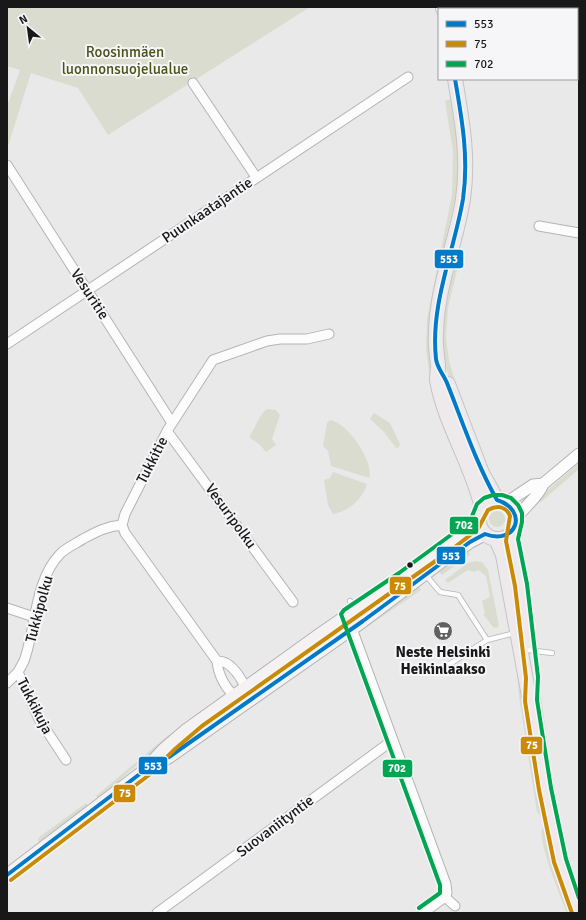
<svg xmlns="http://www.w3.org/2000/svg" width="586" height="920" font-family="Signika,sans-serif">
<rect width="100%" height="100%" fill="#e9e9ea"/>
<path fill="#dadccf" d="M7 7H310L108 135 78 88 31 73 7 149V106L20 70 7 66Z
M451 99 459 147 458 185 432 302 433 376 430 377 426 349 427 319 452 195 453 151 445 101Z
M458 250H462L448 308 446 337 449 361 461 401C429 355 446 299 458 250Z
M267 409 276 410 280 415 272 439 276 445 266 452 259 444 249 437C256 427 258 416 267 409Z
M374 413 390 423 400 444 399 447 396 448 384 432 370 419Z
M330 420C347 422 375 462 369 478L331 466 328 451 323 446 327 423Z
M579 463V469L541 502 535 501Z
M333 472 367 484C362 500 349 511 333 514L328 505 324 480 330 478Z
M489 519a8 8 0 1 1 16 0a8 8 0 1 1-16 0Z
M467 548 470 555 442 575 439 572Z
M476 561 482 562 488 570 499 626 496 628 493 627 483 614 485 613 482 601 490 597 486 576 478 570 474 572 468 570 448 583 445 580 468 563Z
M419 586 421 590 360 632 361 629Z
M516 661 542 817 537 812 519 696Z
M534 665H537L557 813 545 755Z
M181 727 98 799 96 796 166 737Z
M86 803 89 806 39 843 38 838Z
M543 827 553 863 571 913H567C562 900 535 836 543 827Z"/>
<g fill="none" stroke-linecap="round" stroke-linejoin="round">
<g stroke="#b4b4b4" stroke-width="6">
<path id="service" d="M425 574 440 592 458 595 487 640
M350 601 363 621
M528 650 552 653
M445 667 487 640 515 633"/>
</g>
<g stroke="#b4b4b4" stroke-width="11">
<path id="minor" d="M193 83 256 177
M7 165 172 423
M539 226 579 233
M7 344 408 77
M167 431 293 602
M7 608 34 617
M347 615 446 884 447 893 445 897 423 913
M217 661C220 661 224 662 226 663 235 668 245 683 246 692
M18 672 39 719 66 760
M7 683 18 672 24 661C36 629 34 581 60 554 66 548 75 544 83 539 96 532 107 526 122 525
M239 698C226 692 218 674 217 661L125 533 122 525 125 514 167 431 213 360 267 341 280 339H307L329 334
M445 897 455 906
M157 913 393 740"/>
</g>
<g stroke="#b4b4b4" stroke-width="13">
<path id="tertiary" d="M506 503 533 485 543 484 579 454
M517 518C525 505 538 498 543 484"/>
</g>
<g stroke="#b4b4b4" stroke-width="14">
<path id="secondary" d="M151 763 163 750 185 731 319 635 413 570 478 520
M7 875 145 770 169 757 363 621 442 561 470 542 485 534"/>
</g>
<g stroke="#c4c4c5" stroke-width="16">
<path id="primary" d="M443 7V9
M455 79C462 120 469 157 463 199 456 244 436 288 436 335 435 345 437 355 438 365 438 370 437 375 437 380 445 425 472 464 482 508
M448 384 482 473 497 500
M479 520a19 19 0 1 1 38 0a19 19 0 1 1-38 0Z
M511 533 521 585 527 642
M496 539 503 555 556 843 578 913"/>
</g>
<use href="#service" stroke="#fcfcfc" stroke-width="4.5"/>
<use href="#minor" stroke="#fcfcfc" stroke-width="9"/>
<use href="#tertiary" stroke="#fcfcfc" stroke-width="11"/>
<use href="#secondary" stroke="#f5f2f3" stroke-width="12"/>
<use href="#primary" stroke="#eeeaec" stroke-width="14"/>
<g stroke="#f6f6f8" stroke-width="7">
<path id="bus-1" d="M7 875 145 770 169 757 363 621 470 542 485 534C517 546 529 510 497 500 476 463 463 423 447 383 444 375 437 368 436 359 430 304 454 252 463 199 469 158 462 119 455 79"/>
</g>
<g stroke="#f6f6f8" stroke-width="7">
<path id="bus-2" d="M11 880 149 775 175 749 202 726 451 550 478 529 488 510C497 505 506 506 510 516L506 541 515 586 526 678 525 701 539 790 554 862 572 913"/>
</g>
<g stroke="#f6f6f8" stroke-width="7">
<path id="bus-3" d="M419 908 440 893V885L341 614 344 610 399 573 470 521 477 504 484 498 493 495H502L511 498 518 505 522 513V522L518 539 527 584 538 677 537 700 551 788 566 859 579 898"/>
</g>
<use href="#bus-1" stroke="#007ac9" stroke-width="4"/>
<use href="#bus-2" stroke="#ca8a05" stroke-width="4"/>
<use href="#bus-3" stroke="#00a651" stroke-width="4"/>
</g>
<defs>
<g id="supermarket-disc" transform="scale(1)"><circle r="9.5" fill="#616162" stroke="#f6f6f8"/><path d="M-6-5.5h2.5l.6 2H6L4.5 2H-2.5L-4.4-4H-6ZM-1.5 3.2a1.3 1.3 0 1 0 .1 0ZM3 3.2a1.3 1.3 0 1 0 .1 0Z" fill="#fff"/></g>
</defs>
<g fill-rule="evenodd">
<use href="#supermarket-disc" x="443" y="631"/>
</g>
<circle fill="#181819" stroke="#f6f6f8" stroke-width="1.5" cx="410" cy="565" r="3.5"/>
<g text-anchor="middle" dominant-baseline="central" stroke-width="4" stroke-linejoin="round" paint-order="stroke">
<g font-size="15" fill="#4a5116" stroke="#f6f6f8">
<text x="125" y="52">Roosinmäen<tspan x="125" dy="17">luonnonsuojelualue</tspan></text>
</g>
<g font-size="15" fill="#181819" stroke="#f6f6f8">
<text transform="translate(207 210) rotate(-34)">Puunkaatajantie</text>
<text transform="translate(90 294) rotate(57)">Vesuritie</text>
<text transform="translate(152 460) rotate(-63)">Tukkitie</text>
<text transform="translate(231 516) rotate(54)">Vesuripolku</text>
<text transform="translate(39 609) rotate(-75)">Tukkipolku</text>
<text transform="translate(35 706) rotate(63)">Tukkikuja</text>
<text transform="translate(275 826) rotate(-37)">Suovaniityntie</text>
</g>
<g font-size="15" font-weight="bold" fill="#181819" stroke="#f6f6f8">
<text x="443" y="652">Neste Helsinki<tspan x="443" dy="17">Heikinlaakso</tspan></text>
</g>
</g>
<g stroke="#f6f6f8" stroke-width="1.5">
<rect x="434" y="249" width="30" height="20" rx="4" fill="#007ac9"/>
<rect x="449" y="516" width="30" height="19" rx="4" fill="#00a651"/>
<rect x="436" y="546" width="30" height="19" rx="4" fill="#007ac9"/>
<rect x="389" y="576" width="23" height="19" rx="4" fill="#ca8a05"/>
<rect x="520" y="736" width="23" height="19" rx="4" fill="#ca8a05"/>
<rect x="138" y="756" width="30" height="19" rx="4" fill="#007ac9"/>
<rect x="382" y="759" width="31" height="19" rx="4" fill="#00a651"/>
<rect x="113" y="784" width="23" height="19" rx="4" fill="#ca8a05"/>
</g>
<g font-size="11" text-anchor="middle" font-weight="bold" fill="#fff">
<text x="449" y="263">553</text>
<text x="464" y="529">702</text>
<text x="451" y="560">553</text>
<text x="400" y="590">75</text>
<text x="532" y="749">75</text>
<text x="153" y="770">553</text>
<text x="397" y="772">702</text>
<text x="125" y="797">75</text>
</g>
<rect width="586" height="920" fill="none" stroke="#181819" stroke-width="16"/>
<rect x="438" y="8" width="140" height="72" fill="#f6f6f8" stroke="#9d9d9f"/>
<rect x="446" y="21" width="20" height="6" fill="#007ac9" stroke="#9d9d9f"/>
<text x="474" y="28" font-size="12" fill="#181819">553</text>
<rect x="446" y="41" width="20" height="6" fill="#ca8a05" stroke="#9d9d9f"/>
<text x="474" y="48" font-size="12" fill="#181819">75</text>
<rect x="446" y="61" width="20" height="6" fill="#00a651" stroke="#9d9d9f"/>
<text x="474" y="68" font-size="12" fill="#181819">702</text>
<g transform="translate(28 28) rotate(331)" stroke="#f6f6f8" stroke-width="3" paint-order="stroke">
<path d="M0-3L7 15L0 10L-7 15Z" fill="#181819"/>
<text y="-6" font-size="11" font-weight="bold" text-anchor="middle" fill="#181819">N</text>
</g>
</svg>
